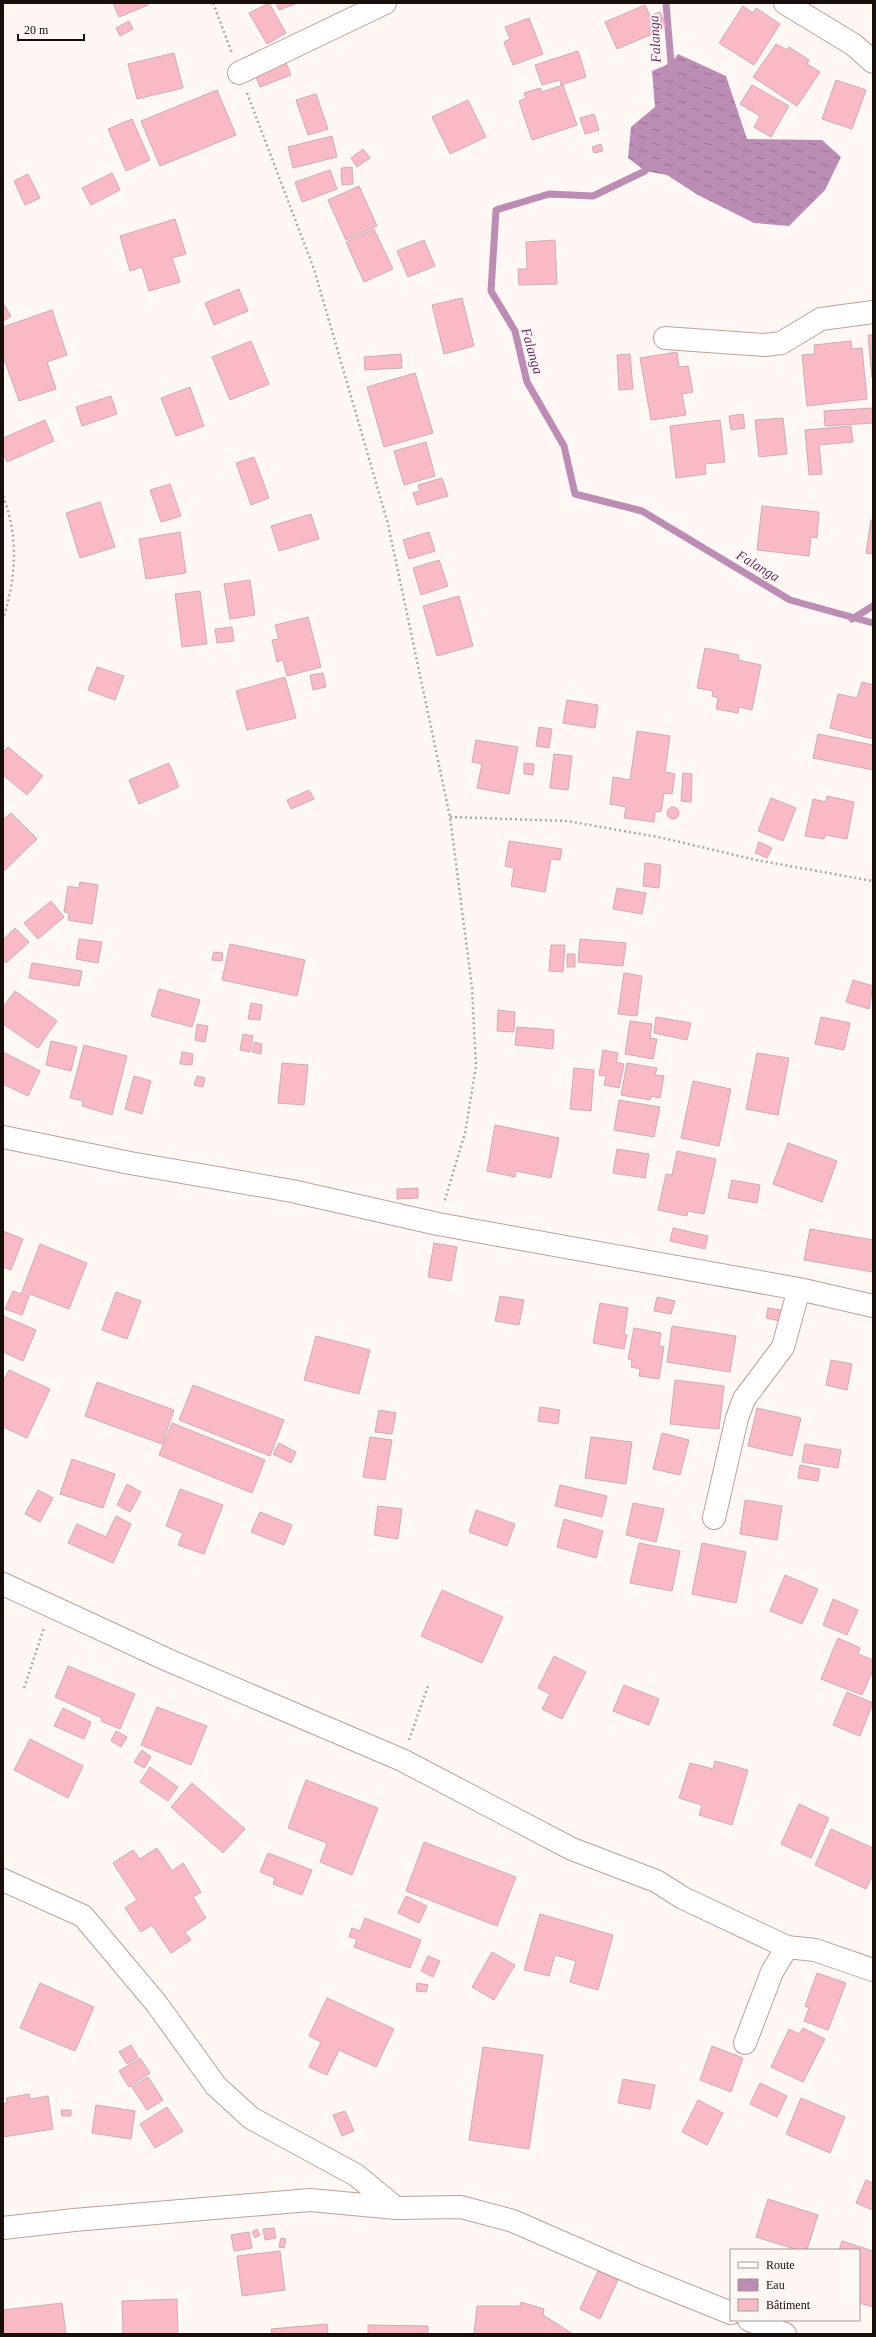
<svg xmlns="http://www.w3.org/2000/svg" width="876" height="2337" font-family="'Times New Roman',serif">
<defs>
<pattern id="water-ripples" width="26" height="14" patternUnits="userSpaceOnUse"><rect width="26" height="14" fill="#bb8db5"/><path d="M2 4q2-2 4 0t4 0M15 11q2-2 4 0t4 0" fill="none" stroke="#977291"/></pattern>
</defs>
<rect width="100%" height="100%" fill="#fef7f4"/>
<path fill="url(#water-ripples)" d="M678 54 726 76 747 139 822 140 841 157 825 190 789 226 754 223 698 195 667 175 645 171 628 158 631 127 655 107 652 71 671 63Z"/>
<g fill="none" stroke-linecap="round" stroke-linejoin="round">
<path stroke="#bb8db5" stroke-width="7" d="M666 3 671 63 669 72
M647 162 645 171 593 196 549 194 496 210 491 291 515 331 527 382 564 446 575 494 642 511 790 600 873 623
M852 619 873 606"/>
</g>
<path fill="#fab9c6" stroke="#cfacb3" d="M113 3H147L148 5 119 17Z
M269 3 286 33 267 44 249 13Z
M276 3H298L279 10Z
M645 5 650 16 660 12 666 26 656 30 657 32 617 49 605 22Z
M743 6 753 13 756 8 780 24 754 65 719 43Z
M529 18 543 54 513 65 504 42 510 39 505 27Z
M129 21 133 29 120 36 116 28Z
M776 44 787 50 789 47 809 60 807 64 820 72 797 106 753 77Z
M578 51 586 77 561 85 560 80 542 85 535 65Z
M174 53 183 88 137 99 128 64Z
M284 57 291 75 260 87 253 69Z
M836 80 866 90 852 129 822 119Z
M563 85 577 125 532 140 519 101 526 98 524 93 540 88 542 92Z
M752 85 789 106 771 137 754 127 760 116 740 104Z
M217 90 236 135 160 166 141 121Z
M316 94 328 129 308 135 296 100Z
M468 100 486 137 450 154 432 117Z
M594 114 599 130 585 134 580 118Z
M132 119 150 160 126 171 108 129Z
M332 136 337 157 293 168 288 147Z
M601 144 603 151 594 153 592 147Z
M363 149 370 158 357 167 351 158Z
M352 167 353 184 342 185 341 168Z
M330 170 337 189 302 202 295 182Z
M112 173 120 190 91 205 82 188Z
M28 174 40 198 25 205 14 181Z
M359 186 377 226 346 240 328 200Z
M175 219 186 254 172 258 180 282 149 291 142 267 130 271 120 236Z
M374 229 393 269 364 282 346 242Z
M424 240 435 266 408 277 397 251Z
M555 240 557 284 519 285 518 269H527L526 242Z
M239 289 248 311 214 325 205 303Z
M462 298 474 346 444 354 432 305Z
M3 303 11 316 3 321Z
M52 310 67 355 47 362 56 389 19 401 3 356V327Z
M868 335H873V378H872Z
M251 341 269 384 230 400 212 357Z
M851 341 852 349 862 348 867 399 807 406 802 355 815 354 814 345Z
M677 352 679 367 688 366 693 392 682 394 686 415 651 420 640 358Z
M401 354 402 368 365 370 364 357Z
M630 354 633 389 619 390 617 355Z
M415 373 433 433 384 447 367 387Z
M190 387 204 426 176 436 161 398Z
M111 396 117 414 82 426 76 407Z
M873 408V423L825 426 824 411Z
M743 414 745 428 731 430 729 416Z
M783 418 787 454 759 457 755 420Z
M45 420 54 441 7 462 3 453V438Z
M720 420 725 462 705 464 706 474 676 478 670 426Z
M851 426 853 442 819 445 822 474 809 475 805 430Z
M426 442 435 476 404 485 394 451Z
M254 457 269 498 251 505 236 463Z
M442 478 448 496 417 505 413 493 420 491 418 485Z
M170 484 181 516 161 522 150 490Z
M100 502 115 547 80 558 66 513Z
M762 506 819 512 817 538 811 537 809 556 757 550Z
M311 514 319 539 279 551 271 526Z
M871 520H873V554L866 553Z
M180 532 186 573 146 579 139 539Z
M429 532 435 551 409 559 403 540Z
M439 560 448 586 421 595 413 568Z
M250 580 255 615 230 619 224 584Z
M200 591 207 644 182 647 175 594Z
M459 596 473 646 437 656 423 606Z
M308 617 321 667 287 676 283 660 277 662 272 640 279 639 275 625Z
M232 627 234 641 217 643 215 629Z
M705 648 739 655 738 660 761 665 752 710 739 707 738 713 716 709 718 698 712 696 713 691 697 688Z
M97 667 124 676 115 700 88 690Z
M323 673 326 687 313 690 310 675Z
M285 677 296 718 247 730 236 691Z
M862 682 873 685V739L830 728 838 694 857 698Z
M567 700 598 705 595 728 563 723Z
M539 727 552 729 549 748 536 746Z
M637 731 670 736 665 772 675 774 672 794 664 793 661 812 655 811 654 822 624 818 626 807 610 804 613 777 630 780Z
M818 734 873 745V770L813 758Z
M476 740 518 747 509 794 477 788 482 764 472 762Z
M8 747 43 776 27 795 3 775V752Z
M554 754 572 756 568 790 550 788Z
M169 763 179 787 139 804 129 780Z
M524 763 534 764 533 775 524 774Z
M683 773 692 774 691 802 681 801Z
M309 790 314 799 291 809 287 800Z
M827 796 854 802 847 839 825 835 824 839 805 836 813 799 826 802Z
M771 798 796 808 783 841 758 831Z
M667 813a6 6 0 1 1 12 0a6 6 0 1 1-12 0Z
M11 813 37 839 3 872V820Z
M509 841 562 849 560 860 551 859 545 892 511 886 514 868 505 866Z
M759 842 772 848 767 858 755 853Z
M645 863 661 865 659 888 643 886Z
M80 882 98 885 92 924 68 920 69 913 64 912 68 886 79 888Z
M617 888 646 893 642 914 613 909Z
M51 901 64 917 38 939 24 923Z
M15 928 29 942 6 963 3 959V940Z
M79 939 102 942 98 963 76 959Z
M580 939 626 943 623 966 578 962Z
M230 944 305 960 297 996 222 980Z
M551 945H565L563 972 549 971Z
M214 952 223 953 222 961 212 960Z
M567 954H575V967H567Z
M32 963 82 971 79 986 29 978Z
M624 973 642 976 637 1016 618 1014Z
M853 980 873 986 869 1009 846 1002Z
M159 989 200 1000 192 1027 151 1016Z
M15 991 57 1021 38 1048 3 1024V1007Z
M251 1003 262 1005 260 1020 248 1019Z
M498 1010 515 1012 514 1032 497 1031Z
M656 1017 691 1023 687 1040 654 1033Z
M821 1017 850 1023 844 1050 815 1044Z
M630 1021 652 1024 650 1038 657 1039 653 1059 625 1054Z
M197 1024 208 1026 205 1042 195 1040Z
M517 1027 554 1030 553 1049 515 1045Z
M243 1034 253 1036 250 1052 240 1050Z
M51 1041 77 1047 71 1071 46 1065Z
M254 1042 262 1044 261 1054 252 1052Z
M84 1045 127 1056 112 1115 82 1106 83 1101 70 1098Z
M603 1050 618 1053 616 1062 624 1064 619 1088 604 1085 606 1076 599 1075Z
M3 1052 40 1071 28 1096 3 1084Z
M182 1052 193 1054 192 1065 180 1064Z
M757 1053 789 1058 778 1115 746 1109Z
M282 1063 308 1065 304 1105 278 1103Z
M627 1063 657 1068 655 1075 664 1076 660 1098 651 1096 650 1100 621 1095Z
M574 1068 594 1070 591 1111 570 1109Z
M134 1076 151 1081 142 1114 125 1109Z
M197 1076 205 1078 203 1087 194 1085Z
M693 1081 731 1089 719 1146 681 1138Z
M619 1100 660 1107 654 1137 614 1130Z
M495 1125 559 1138 551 1178 516 1171 515 1177 487 1171Z
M788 1143 837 1161 822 1202 773 1184Z
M617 1149 649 1154 645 1178 613 1173Z
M677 1151 716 1159 704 1214 688 1211 687 1216 658 1210 666 1174 672 1175Z
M732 1180 760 1185 757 1203 728 1198Z
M418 1188V1198L397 1199V1189Z
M673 1228 708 1236 705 1249 670 1241Z
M810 1229 873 1240V1272L804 1260Z
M3 1231 23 1239 11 1270 3 1267Z
M434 1243 457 1247 451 1281 428 1277Z
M40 1244 87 1263 69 1309 30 1294 22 1315 5 1309 13 1291 21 1294Z
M116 1292 141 1301 127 1339 102 1330Z
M500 1296 524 1300 519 1325 495 1321Z
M657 1297 675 1301 671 1314 654 1311Z
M600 1303 628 1308 624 1334 627 1335 624 1349 593 1343Z
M768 1308 786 1311 784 1322 766 1318Z
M3 1316 36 1330 23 1361 3 1352Z
M672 1326 736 1336 730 1372 667 1362Z
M634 1328 661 1333 659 1346 664 1347 659 1379 639 1376 640 1369 631 1367 632 1360 628 1359Z
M316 1336 370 1350 359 1394 304 1380Z
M831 1360 852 1364 847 1390 826 1385Z
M9 1370 50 1389 27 1438 3 1427V1382Z
M675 1380 724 1386 719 1429 670 1424Z
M97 1382 174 1410 162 1444 85 1416Z
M193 1385 284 1420 270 1456 179 1420Z
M540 1407 560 1410 558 1424 538 1421Z
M757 1408 801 1418 792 1456 748 1446Z
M379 1410 396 1413 392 1434 375 1432Z
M172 1423 265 1460 252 1493 159 1455Z
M662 1433 689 1440 680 1475 653 1469Z
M370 1437 392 1440 385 1480 363 1477Z
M591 1437 632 1442 626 1484 585 1478Z
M279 1443 296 1452 291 1463 273 1454Z
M805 1444 841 1450 838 1468 802 1462Z
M72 1459 115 1474 103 1508 60 1494Z
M800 1465 820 1469 818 1481 798 1478Z
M127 1484 141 1492 130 1512 117 1505Z
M560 1485 607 1496 602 1517 555 1506Z
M180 1489 223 1505 204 1554 178 1545 183 1533 166 1526Z
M38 1490 53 1498 40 1522 25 1514Z
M745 1500 782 1506 777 1540 740 1534Z
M633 1503 664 1509 656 1542 626 1535Z
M378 1506 402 1509 398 1539 374 1535Z
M476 1510 515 1524 507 1546 469 1532Z
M260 1512 292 1525 284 1545 251 1532Z
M116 1516 131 1524 113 1563 68 1543 77 1524 106 1537Z
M564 1519 603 1531 596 1558 557 1547Z
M639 1543 680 1551 672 1591 630 1583Z
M702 1543 746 1552 736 1603 692 1594Z
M785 1575 818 1589 802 1624 770 1611Z
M442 1590 503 1617 482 1663 421 1636Z
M833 1599 858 1610 847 1635 823 1625Z
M838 1638 860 1648 858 1654 873 1660V1670L862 1695 821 1679Z
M554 1656 586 1672 562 1719 542 1709 550 1694 538 1688Z
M68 1666 135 1694 120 1729 101 1721 102 1718 55 1697Z
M624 1685 659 1699 649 1725 613 1711Z
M847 1692 873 1703 860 1736 833 1725Z
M157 1707 207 1726 191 1765 141 1745Z
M63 1708 91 1722 84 1739 54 1726Z
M116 1731 127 1737 121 1747 111 1741Z
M30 1739 83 1766 68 1798 14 1770Z
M142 1750 151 1757 144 1768 134 1762Z
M715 1761 748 1770 732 1825 699 1815 702 1805 679 1798 690 1763 713 1769Z
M150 1767 178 1787 168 1801 140 1782Z
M306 1780 378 1808 352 1875 320 1862 327 1843 288 1828Z
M192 1783 245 1829 223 1853 171 1807Z
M799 1804 829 1818 811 1858 781 1844Z
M831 1829 873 1848V1874L866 1889 815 1865Z
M424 1842 516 1877 497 1926 406 1891Z
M157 1848 172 1871 183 1863 201 1892 193 1897 206 1918 185 1932 191 1940 171 1953 152 1925 141 1932 125 1908 137 1900 113 1863 133 1850 140 1859Z
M268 1853 312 1870 302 1895 273 1884 275 1878 260 1872Z
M406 1896 427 1906 419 1923 398 1913Z
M540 1914 613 1935 598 1990 570 1982 576 1961 555 1955 549 1976 524 1970Z
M365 1918 421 1940 410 1968 354 1947 357 1939 349 1937 352 1928 360 1931Z
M492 1952 515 1965 494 2000 472 1987Z
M428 1956 440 1961 433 1977 421 1971Z
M817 1973 846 1983 828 2030 804 2021 809 2008 805 2006Z
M40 1983 94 2007 75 2051 20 2028Z
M417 1983 428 1985 426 1992 416 1991Z
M327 1998 394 2029 376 2067 339 2050 327 2075 309 2067 321 2042 309 2036Z
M803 2028 825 2039 803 2082 771 2067 789 2029 799 2034Z
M131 2045 138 2057 127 2064 119 2052Z
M712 2046 743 2058 731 2092 700 2080Z
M483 2047 543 2055 529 2149 469 2140Z
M140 2058 150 2073 129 2087 119 2071Z
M148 2077 163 2100 147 2110 132 2087Z
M623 2079 655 2085 650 2109 618 2103Z
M760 2083 787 2096 777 2117 750 2104Z
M29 2094 30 2099 48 2096 53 2129 3 2137V2104L7 2103 6 2098Z
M801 2098 845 2117 830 2153 786 2134Z
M698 2100 723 2113 707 2145 682 2132Z
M96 2105 135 2111 131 2139 92 2133Z
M167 2107 183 2131 155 2148 140 2124Z
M61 2110H71V2116H62Z
M345 2111 354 2131 342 2136 333 2115Z
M866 2180 873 2183V2210L856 2203Z
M768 2199 818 2215 807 2250H798L756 2237Z
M274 2228 276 2238 265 2240 263 2229Z
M257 2229 260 2235 255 2238 252 2232Z
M249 2232 252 2248 234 2251 231 2235Z
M281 2238 286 2239 284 2248 279 2247Z
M842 2241 873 2251V2307L859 2303V2250H839Z
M280 2251 285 2290 242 2296 237 2256Z
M598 2271 618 2280 600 2319 580 2309Z
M177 2299 178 2334H123L122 2301Z
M521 2302 544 2309 543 2315 573 2334H474L477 2306H520Z
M62 2303 66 2334H3V2310Z
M327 2324 328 2334H272L271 2329Z
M368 2325 428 2326V2334H368Z"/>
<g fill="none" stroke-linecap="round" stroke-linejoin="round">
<g stroke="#c0a095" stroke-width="24">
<path id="minor" d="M785 3 854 45 873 62
M239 73 385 3
M665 338 765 345 781 343 821 319 873 312
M3 1137 130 1163 292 1191 438 1224 799 1289 873 1306
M714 1518 737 1418 744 1399 783 1347 799 1289
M3 1584 170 1661 402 1760 572 1849 656 1881 683 1898 787 1947 815 1950 873 1970
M3 1880 83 1916 156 2003 216 2086 251 2118 356 2175 396 2208
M745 2043 772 1972 787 1947
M3 2228 74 2220 310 2200 396 2208 461 2207 513 2221 639 2276 731 2313
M749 2320 785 2334"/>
</g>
<path stroke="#b0a8a4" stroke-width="2.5" stroke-dasharray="2 3" stroke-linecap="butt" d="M213 3 232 53
M247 93 314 269 388 524 450 817 472 988 476 1066 465 1133 444 1203
M3 496C19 537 16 579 3 619
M450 817 567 821 663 838 756 860 873 881
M24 1688 44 1628
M409 1740 429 1683"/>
<use href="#minor" stroke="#fff" stroke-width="22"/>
</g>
<g text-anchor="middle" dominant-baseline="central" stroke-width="3.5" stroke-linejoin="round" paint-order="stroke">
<g font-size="14" font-style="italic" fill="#693064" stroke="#fef7f4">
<text transform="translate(655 39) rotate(-93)">Falanga</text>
<text transform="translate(532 351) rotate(74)">Falanga</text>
<text transform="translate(758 566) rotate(31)">Falanga</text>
</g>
</g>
<rect width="876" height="2337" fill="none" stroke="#180e0a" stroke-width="8"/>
<rect x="730" y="2249" width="130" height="72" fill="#fef7f4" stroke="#a29a96"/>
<rect x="738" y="2262" width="20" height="6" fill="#ffffff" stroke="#a29a96"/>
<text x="766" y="2269" font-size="12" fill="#180e0a">Route</text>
<rect x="738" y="2279" width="20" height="12" fill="url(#water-ripples)" stroke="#a29a96"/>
<text x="766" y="2289" font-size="12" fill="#180e0a">Eau</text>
<rect x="738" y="2299" width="20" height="12" fill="#fab9c6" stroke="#a29a96"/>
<text x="766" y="2309" font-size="12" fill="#180e0a">Bâtiment</text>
<path d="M18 34v6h66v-6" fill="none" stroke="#180e0a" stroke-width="2"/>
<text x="24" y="34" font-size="12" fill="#180e0a" stroke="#fef7f4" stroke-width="3" paint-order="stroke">20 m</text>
</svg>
